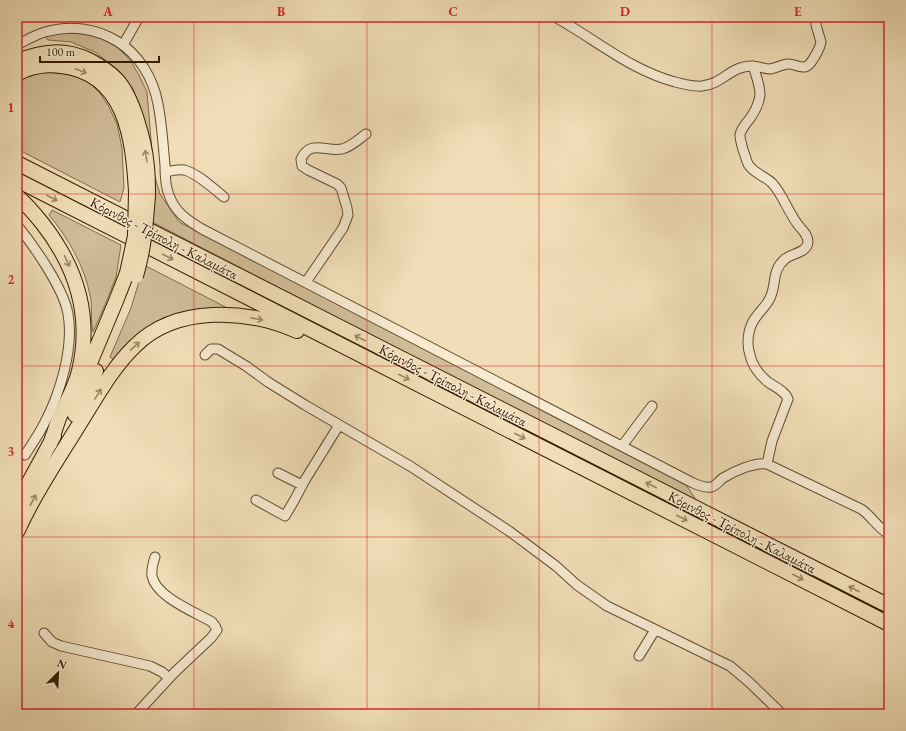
<svg xmlns="http://www.w3.org/2000/svg" width="906" height="731" viewBox="0 0 906 731" font-family="'EB Garamond',serif">
  <style>
    .green { fill: #d1bd99; stroke: #826c4c }
    .lines { fill: none; stroke-linecap: round; stroke-linejoin: round }
    .minor-casing { stroke: #624c2e; stroke-width: 11 }
    .highway-casing { stroke: #331b00; stroke-width: 16 }
    .minor { stroke: #f6ead1; stroke-width: 9 }
    .highway { stroke: #f1deb8; stroke-width: 14 }
    .highway-bridge-casing { stroke: #331b00; stroke-width: 16; stroke-linecap: butt }
    .highway-bridge { stroke: #f1deb8; stroke-width: 14 }
    .oneway { stroke: #9c8665 }
    .grid { fill: none; stroke: #d62828; stroke-width: 1; stroke-opacity: 0.55 }
    .labels { text-anchor: middle; dominant-baseline: central; stroke-width: 3; stroke-linejoin: round; paint-order: stroke }
    .street-label { font-size: 14px; fill: #331b00; stroke: #f6ead1 }
    .neatline { fill: none; stroke: #d62828; stroke-width: 1.5 }
    .grid-label { font-size: 13px; text-anchor: middle; font-weight: bold; fill: #d62828 }
  </style>
  <rect width="100%" height="100%" fill="#f1deb8"/>
  <filter id="stains"><feTurbulence type="fractalNoise" baseFrequency=".005" numOctaves="4"/><feColorMatrix values="0 0 0 0 .2 0 0 0 0 .09 0 0 0 0 .02 0 0 0 .5 -.17"/></filter>
  <radialGradient id="worn" r=".72"><stop offset=".6" stop-color="#630" stop-opacity="0"/><stop offset="1" stop-color="#630" stop-opacity=".3"/></radialGradient>
  <path class="green" d="M72,33L90,34L104,40L117,47L130,60L139,75L147,92L154,174L160,194L179,222L686,485L695,498L691,500L152,222L144,120L133,89L118,70L95,52L71,42L48,40L43,35Z
    M42,66L87,80L99,92L108,105L117,124L122,148L124,188L120,202L21,151L17,148V75Z
    M17,169L889,613V617L17,174Z
    M52,210L121,245L116,277L105,305L93,332C90,319 93,307 90,295C84,265 68,238 49,215Z
    M144,265L241,315L199,314L116,361L110,357L131,308Z"/>
  <g class="lines">
    <g class="minor-casing">
      <path id="minor" d="M555,17C595,39 630,70 675,82C684,84 693,87 702,86C723,84 730,66 752,66C758,66 764,69 770,69C776,68 781,65 787,64C793,63 799,68 805,67C811,66 820,48 821,42L816,25V17
        M17,45C26,40 35,35 45,32C99,17 148,49 158,104C162,124 163,145 165,165C165,175 165,186 169,195C175,212 187,220 202,229L693,483C698,485 704,488 711,487C716,486 719,481 723,478C734,471 755,462 767,464L861,509C872,516 877,528 889,534
        M123,45L139,17
        M753,66C756,75 760,85 760,95C759,103 755,111 751,117C747,123 741,128 740,135C740,140 742,145 743,150C745,154 746,160 748,164C753,173 765,176 772,183C782,193 789,214 799,226C803,231 808,235 808,242C807,253 792,253 785,259C771,271 777,284 770,298C767,305 760,311 756,317C748,327 746,343 750,355C752,365 760,376 768,382C775,387 785,391 788,399L772,441L767,464
        M165,172C171,171 178,169 184,170C197,173 214,189 224,197
        M17,225C34,246 64,289 68,314C74,348 60,394 44,424C39,434 32,444 25,455
        M306,282L343,228L348,215L347,208L341,188L337,184L308,170L302,166L301,159C311,139 325,152 342,149C351,147 359,139 366,134
        M205,355L211,349H218L246,366L268,382L305,405L410,466L509,531L556,566L577,585L607,606L730,666L749,682L782,714
        M622,446L652,406
        M278,473L302,485
        M256,500L285,516L295,499L305,480L339,425
        M44,633L52,642L61,646L150,666L162,672L169,678
        M639,656L655,630
        M136,714L175,672L211,638L217,630L215,626L212,622C195,612 156,597 152,576C151,569 153,563 155,557"/>
    </g>
    <g class="highway-casing">
      <path id="highway" d="M17,61C43,51 65,48 91,61C100,66 109,71 116,79C133,96 145,143 147,167C148,176 148,186 148,195
        M17,74C30,66 47,64 61,66C126,73 133,140 136,192
        M17,163L889,606
        M17,180L889,624
        M17,196C26,204 34,213 42,223C76,266 92,316 79,371C75,388 66,402 59,418C56,427 53,436 50,444
        M83,380L116,301L127,273
        M75,415L96,371
        M17,504L54,436
        M17,532C34,495 56,462 77,428C95,400 111,369 135,346C176,305 247,309 297,331"/>
    </g>
    <use href="#minor" class="minor"/>
    <use href="#highway" class="highway"/>
    <g class="highway-bridge-casing">
      <path id="highway-bridge" d="M127,273L135,236L136,192
        M136,276C144,249 146,223 148,195"/>
    </g>
    <use href="#highway-bridge" class="highway-bridge"/>
  </g>
  <defs><path id="oneway-shaft" d="M-6 0H5M1.5-3L5.5 0L1.5 3" fill="none" stroke-width="1.6" stroke-linecap="round" stroke-linejoin="round"/></defs>
  <g class="oneway">
    <use href="#oneway-shaft" transform="translate(81 71) rotate(22)"/>
    <use href="#oneway-shaft" transform="translate(146 156) rotate(-100)"/>
    <use href="#oneway-shaft" transform="translate(52 198) rotate(27)"/>
    <use href="#oneway-shaft" transform="translate(168 257) rotate(27)"/>
    <use href="#oneway-shaft" transform="translate(67 261) rotate(64)"/>
    <use href="#oneway-shaft" transform="translate(257 319) rotate(11)"/>
    <use href="#oneway-shaft" transform="translate(360 338) rotate(-153)"/>
    <use href="#oneway-shaft" transform="translate(135 346) rotate(-43)"/>
    <use href="#oneway-shaft" transform="translate(404 377) rotate(27)"/>
    <use href="#oneway-shaft" transform="translate(98 394) rotate(-58)"/>
    <use href="#oneway-shaft" transform="translate(520 436) rotate(27)"/>
    <use href="#oneway-shaft" transform="translate(651 485) rotate(-153)"/>
    <use href="#oneway-shaft" transform="translate(33 500) rotate(-62)"/>
    <use href="#oneway-shaft" transform="translate(682 518) rotate(27)"/>
    <use href="#oneway-shaft" transform="translate(798 577) rotate(27)"/>
    <use href="#oneway-shaft" transform="translate(854 589) rotate(-153)"/>
  </g>
  <path class="grid" d="M194,17V714M367,17V714M539,17V714M712,17V714M17,194H889M17,366H889M17,537H889"/>
  <g class="labels">
    <g class="street-label">
      <text transform="translate(164 238) rotate(27)">Κόρινθος - Τρίπολη - Καλαμάτα</text>
      <text transform="translate(453 385) rotate(27)">Κόρινθος - Τρίπολη - Καλαμάτα</text>
      <text transform="translate(742 532) rotate(27)">Κόρινθος - Τρίπολη - Καλαμάτα</text>
    </g>
  </g>
  <rect width="906" height="731" fill="none" stroke="#f1deb8" stroke-width="44"/>
  <g transform="translate(58 673) rotate(24)" stroke="#f6ead1" stroke-width="3" paint-order="stroke">
  <path d="M0-3L7 15L0 10L-7 15Z" fill="#331b00"/>
  <text y="-6" font-size="11" font-weight="bold" text-anchor="middle" fill="#331b00">N</text>
  </g>
  <path d="M40 56v6h119v-6" fill="none" stroke="#331b00" stroke-width="2"/>
  <text x="46" y="56" font-size="12" fill="#331b00" stroke="#f6ead1" stroke-width="3" paint-order="stroke">100 m</text>
  <rect x="22" y="22" width="862" height="687" class="neatline"/>
  <g class="grid-label">
    <text x="108" y="16">A</text>
    <text x="281" y="16">B</text>
    <text x="453" y="16">C</text>
    <text x="625" y="16">D</text>
    <text x="798" y="16">E</text>
    <text x="11" y="112">1</text>
    <text x="11" y="284">2</text>
    <text x="11" y="456">3</text>
    <text x="11" y="628">4</text>
  </g>
  <rect width="100%" height="100%" filter="url(#stains)"/>
  <rect width="100%" height="100%" fill="url(#worn)"/>
</svg>
